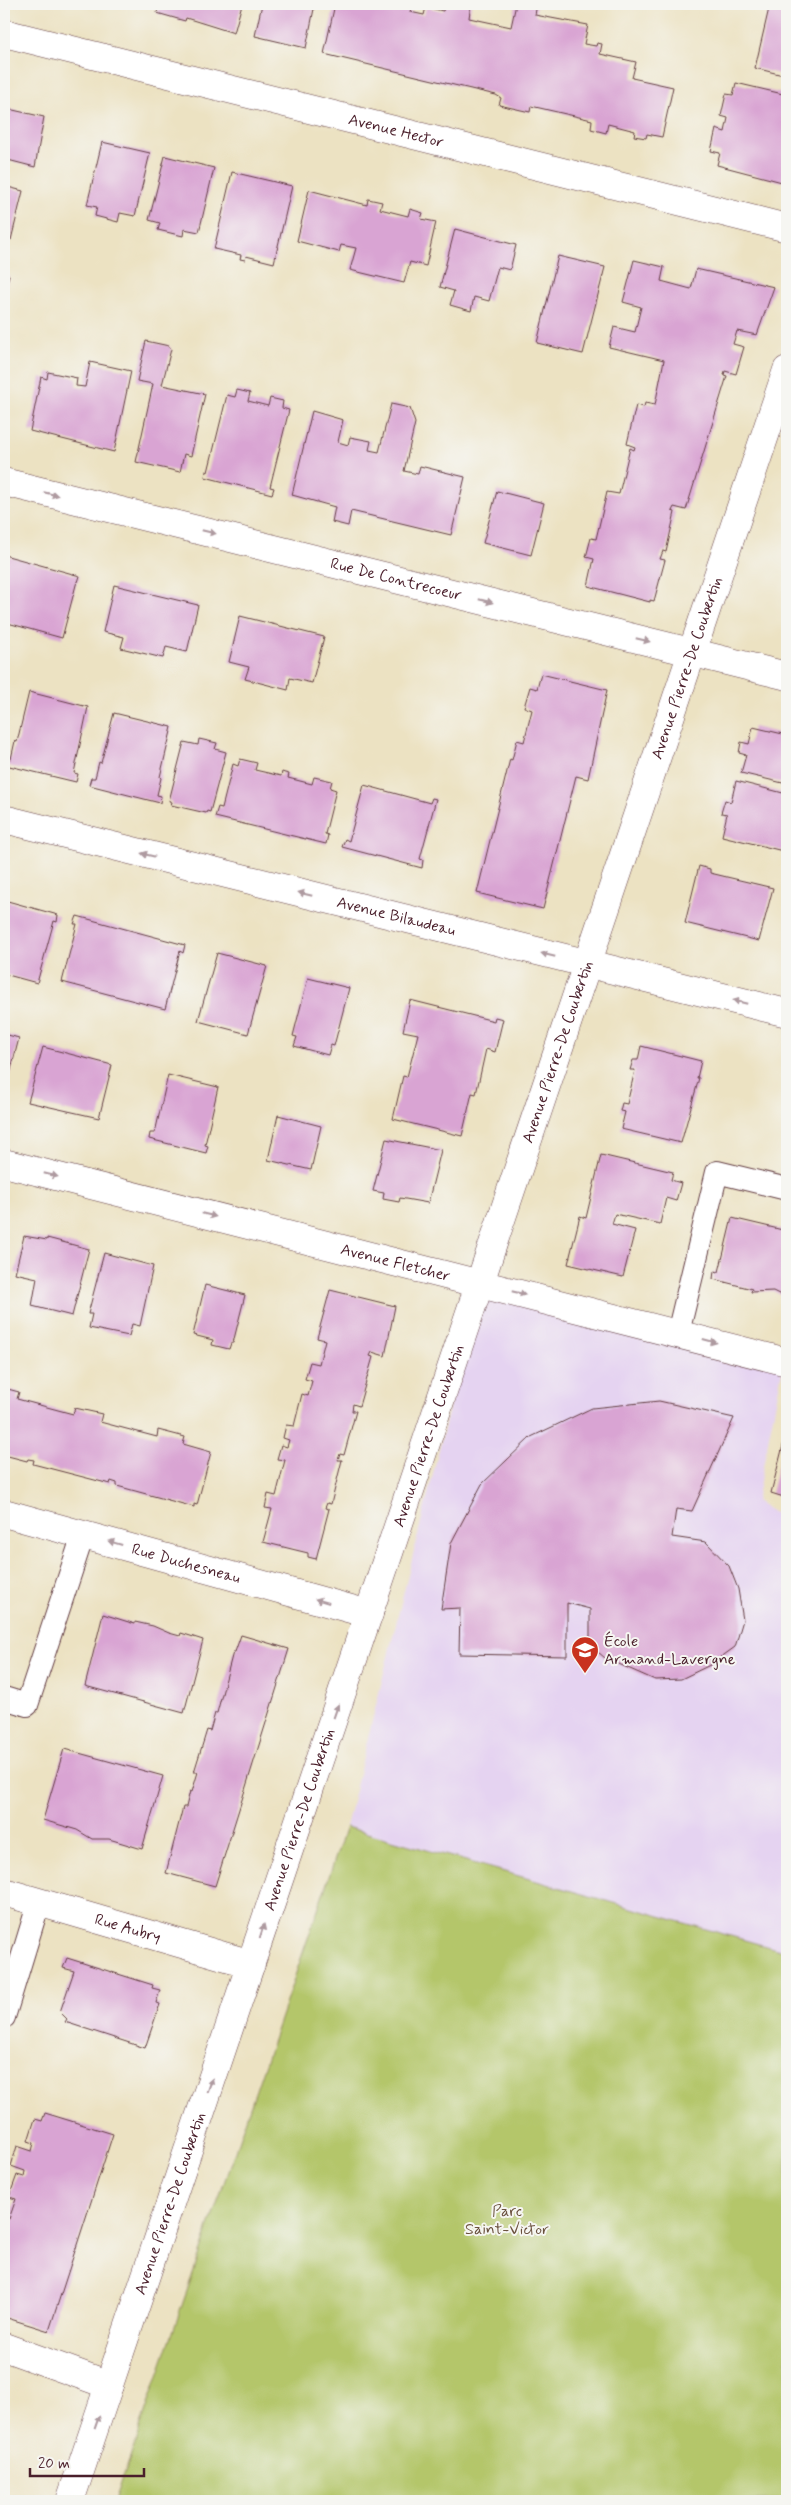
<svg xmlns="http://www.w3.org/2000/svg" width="791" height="2505" viewBox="0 0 791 2505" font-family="Mynerve,sans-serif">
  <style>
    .built { fill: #e5d3f1 }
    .green { fill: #b4c66a; stroke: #7f724a }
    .building { fill: #d9a4d3 }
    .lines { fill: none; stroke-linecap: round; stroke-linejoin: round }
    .lane-casing { stroke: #623c42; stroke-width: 24 }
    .street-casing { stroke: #623c42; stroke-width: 29 }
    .lane { stroke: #fff; stroke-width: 22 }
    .street { stroke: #fff; stroke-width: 28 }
    .oneway { fill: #ae9aa0 }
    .labels { text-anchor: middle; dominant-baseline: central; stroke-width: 4; stroke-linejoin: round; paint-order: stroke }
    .street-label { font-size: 16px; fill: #4a1f2b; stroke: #f6f6f2 }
    .poi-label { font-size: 16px; fill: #4a1f2b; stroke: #f6f6f2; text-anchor: start }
    .park-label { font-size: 16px; fill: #6a513e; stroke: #f6f6f2 }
  </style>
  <rect width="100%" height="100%" fill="#f6f6f2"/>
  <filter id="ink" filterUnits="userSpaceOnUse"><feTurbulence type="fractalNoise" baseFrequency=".02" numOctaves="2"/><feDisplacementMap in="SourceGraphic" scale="10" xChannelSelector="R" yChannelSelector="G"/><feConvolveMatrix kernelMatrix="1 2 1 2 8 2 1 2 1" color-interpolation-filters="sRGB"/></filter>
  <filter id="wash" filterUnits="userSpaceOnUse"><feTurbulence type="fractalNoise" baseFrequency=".0096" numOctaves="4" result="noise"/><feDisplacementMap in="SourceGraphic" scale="20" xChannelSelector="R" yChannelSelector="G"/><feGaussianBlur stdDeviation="1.12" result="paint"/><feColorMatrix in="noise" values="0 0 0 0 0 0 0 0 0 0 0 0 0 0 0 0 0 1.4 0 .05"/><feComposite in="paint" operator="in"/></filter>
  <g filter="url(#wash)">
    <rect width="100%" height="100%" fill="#ece2c2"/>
    <path class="built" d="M480,1283L784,1361L756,1501L787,1521V1952L346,1827Z"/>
    <path class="green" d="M346,1827L787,1952V2501H115Z"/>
    <g id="blocks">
      <path class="building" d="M159,4H242L234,33L186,18L185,21L157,13Z
        M262,4H315L306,48L255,36Z
        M335,4H382L392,8L393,4H412L410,12L424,15L426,7L443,11L445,4H471L469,18L511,27L516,4H537L535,15L588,25L584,44L596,46L597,43L602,44L600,54L636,62L632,78L673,87L662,137L647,134L646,138L634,136L635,131L608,124L606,133L591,129L592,120L531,106L530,112L499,105L501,98L496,95L324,54Z
        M770,4H787V76L755,68Z
        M736,83L787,95L786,180L783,179L782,182L717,165L720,153L711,151L716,129L725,132L728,118L721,116L726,94L733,95Z
        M4,108L44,117L35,167L4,159Z
        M102,142L150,153L135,216L120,213L118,222L95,216L97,207L87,205Z
        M165,156L214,168L199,232L184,229L183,236L158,230L160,223L149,220Z
        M232,172L292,186L274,263L246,256L245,260L240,259L241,255L214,249Z
        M4,186L23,191L11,240L4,238Z
        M309,190L367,205L368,199L382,202L380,209L408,216L410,209L423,213L421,219L436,222L426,266L410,262L404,283L350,270L356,248L341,245L339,252L297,241Z
        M455,229L516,245L510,270L498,267L489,301L474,297L471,311L450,305L454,291L440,287Z
        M558,256L605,267L583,354L537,343Z
        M634,260L664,267L661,281L691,289L696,269L774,287L757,335L737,331L733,344L744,347L736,374L725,371L724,375L727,376L686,510L674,507L672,511L675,512L666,552L663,551L660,559L665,560L654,601L650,600V602L588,586L594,559L586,557L591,538L596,539L607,492L619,494L630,448L634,450L635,447L627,444L636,405L644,407L645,403L655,405L664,360L609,347L614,327L635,332L641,307L623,302Z
        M4,274L9,275L4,295Z
        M146,341L169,346L171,349L162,385L205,394L191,456L184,454L180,472L136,462L153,384L137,381Z
        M90,362L131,371L114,452L30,431L41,377L47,379L48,372L77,378L76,386L85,387Z
        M237,390L250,393L248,401L268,406L270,398L283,401L282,408L289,410L270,487L274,488L272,494L205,477L206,471L208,472L227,395L235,397Z
        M391,404L410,408L415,423L404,471L418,474L420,466L465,477L451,535L351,511L348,526L332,522L335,507L292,495L312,411L343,420L338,442L348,445L350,437L371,441L369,450L379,452Z
        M497,491L544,503L531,555L483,543Z
        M4,555L80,576L78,582L77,581L62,638L4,622Z
        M114,585L198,605L187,652L166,647L163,658L121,648L124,637L103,632Z
        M240,616L324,637L312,683L290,678L288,690L245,679L249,667L229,662Z
        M541,674L607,690L588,779L576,776L543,909L477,893L510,759L512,760L517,740L524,742L532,710L524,707L530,687L537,689Z
        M29,692L88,707L74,773L78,774L76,782L5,765L7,757L11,759L15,741L17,742Z
        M114,713L172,727L160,777L161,778L157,795L161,796L160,803L89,785L91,778H95L99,762L101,763Z
        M753,727L787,735V784L741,773L746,755L739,753L741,742L749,744Z
        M199,739L217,743L215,749L226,752L210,812L207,811L206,813L171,805L172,802L169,801L184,742L198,745Z
        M240,759L257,763L255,770L281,776L282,772L285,773L289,774L288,778L312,784L314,777L332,781L330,788L336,790L325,834L328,835L326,844L215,817L218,807L222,808L233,764L238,766Z
        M736,781L787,794V852L722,836L727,814L721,813L725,800L731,802Z
        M364,785L430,803L432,798L436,799L420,859L423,860L422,868L342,847L345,839L349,841Z
        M699,866L710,869V873L773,888L759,941L685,923Z
        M4,900L58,915L57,922L54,921L37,983L4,974Z
        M77,916L185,945L183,953L180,951L165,1009L62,982L77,924H74Z
        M217,953L267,966L248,1034L198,1021Z
        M308,978L349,988L334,1046L331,1045L328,1055L294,1046L297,1037L293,1036Z
        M410,1000L494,1021L495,1017L503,1019L495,1052L486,1049L476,1094L472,1093L462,1136L393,1119L403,1076L407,1077L418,1034L403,1031Z
        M4,1034L19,1038L4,1097Z
        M641,1046L701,1061L697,1078H699L681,1143L621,1129L625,1112L620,1111L622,1103L627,1104L635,1070H630L633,1060H638Z
        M43,1047L112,1065L99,1118L28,1102Z
        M168,1075L218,1087L205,1145L208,1146L206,1153L149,1139L150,1133H155Z
        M278,1115L321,1126L311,1170L268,1160Z
        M386,1139L441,1150L428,1203L400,1198L399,1202L383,1199L384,1193L373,1191Z
        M601,1155L673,1172L671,1180L681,1183L676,1201L666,1198L660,1224L615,1214L612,1224L635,1230L623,1277L568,1264L580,1216L586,1218Z
        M732,1218L787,1231V1298L773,1291L751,1292L752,1289L713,1279L714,1271L719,1272Z
        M24,1236L47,1240V1238L89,1249L72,1316L32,1306L37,1278L15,1273Z
        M104,1253L153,1266L140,1326L132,1324L129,1336L89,1328L92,1314H88Z
        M205,1285L245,1295L233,1343H231L229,1349L212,1345L213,1340L193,1335Z
        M330,1290L395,1306L385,1356L372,1352L370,1356L373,1357L359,1406L353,1404L352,1411H356L344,1455L340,1454L338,1460H342L331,1504L327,1503L325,1508L329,1509L316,1559L308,1557V1553L263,1542L272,1509L265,1508L268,1494L276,1496L285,1460L277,1459L281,1445L287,1447L289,1440L283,1438L286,1425L294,1426L302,1394L308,1396L312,1381L305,1379L310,1362L319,1364L325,1340L317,1338Z
        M4,1388L19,1392L17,1399L73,1414L75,1408L102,1414L100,1422L157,1437L158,1430L185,1437L183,1444L211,1452L197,1505L194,1504V1507L117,1486V1483L111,1481L110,1484L33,1464L34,1460L28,1459L27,1461L4,1455Z
        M659,1401L734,1418L692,1511L676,1509L672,1537L706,1542L729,1566L738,1589L743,1620L735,1647L710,1665L681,1679L655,1680L605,1658L590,1645V1609L567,1603V1656L459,1654L460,1608L441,1609L451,1543L482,1484L531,1437L592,1408Z
        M787,1430V1498L771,1493Z
        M103,1614L135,1624V1622L153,1626L169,1633L180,1636L181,1633L203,1640L184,1713L85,1686Z
        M241,1635L289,1649L215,1886L166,1873L183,1807H186L190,1791L192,1792L198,1772H194L207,1730L210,1731L215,1713H217L233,1652H235Z
        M64,1749L163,1776L142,1849L109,1839H92L77,1830L43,1820Z
        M67,1958L153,1985L152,1988L160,1990L156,2003L160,2004L145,2048L65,2022L67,2019L60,2012L74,1971L63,1968Z
        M45,2113L113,2134L49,2331L4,2317V2218L9,2219L16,2199L9,2197L17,2175L24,2177L25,2171L11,2166L17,2146L32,2151L34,2143L28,2141L35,2119L42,2121Z"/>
    </g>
  </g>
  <g filter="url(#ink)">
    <use href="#blocks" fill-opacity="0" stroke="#623c42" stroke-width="1"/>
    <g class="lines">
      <g class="lane-casing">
        <path id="lane" d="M678,1333L717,1172L787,1189
          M4,1698L27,1705L83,1535
          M4,2017L39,1902"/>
      </g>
      <g class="street-casing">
        <g id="street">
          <path id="s1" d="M4,33L787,228"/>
          <path id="s2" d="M4,482L787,676"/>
          <path id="s3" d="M4,819L787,1013"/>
          <path id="s4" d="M4,1163L787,1362"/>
          <path id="s5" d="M4,1513L369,1614"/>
          <path id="s6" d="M4,1892L251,1964"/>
          <path d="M4,2347L109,2385"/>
          <path id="s7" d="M70,2501L787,370"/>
        </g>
      </g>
      <use href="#lane" class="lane"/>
      <use href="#street" class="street"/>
    </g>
    <defs><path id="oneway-solid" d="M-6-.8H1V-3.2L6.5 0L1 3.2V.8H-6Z" transform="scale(1.25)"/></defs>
    <g class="oneway">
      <use href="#oneway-solid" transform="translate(51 494) rotate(14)"/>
      <use href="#oneway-solid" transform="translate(209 532) rotate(14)"/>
      <use href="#oneway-solid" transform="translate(486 601) rotate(14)"/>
      <use href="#oneway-solid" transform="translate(643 640) rotate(14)"/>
      <use href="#oneway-solid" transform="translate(148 855) rotate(-166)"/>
      <use href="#oneway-solid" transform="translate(305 894) rotate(-166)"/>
      <use href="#oneway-solid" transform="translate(548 955) rotate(-166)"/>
      <use href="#oneway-solid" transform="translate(740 1002) rotate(-166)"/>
      <use href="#oneway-solid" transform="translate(51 1175) rotate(14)"/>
      <use href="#oneway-solid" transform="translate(209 1215) rotate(14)"/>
      <use href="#oneway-solid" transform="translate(519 1293) rotate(14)"/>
      <use href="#oneway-solid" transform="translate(710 1341) rotate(15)"/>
      <use href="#oneway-solid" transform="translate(115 1543) rotate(-164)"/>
      <use href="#oneway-solid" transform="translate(322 1601) rotate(-164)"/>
      <use href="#oneway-solid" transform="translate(336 1711) rotate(-71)"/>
      <use href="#oneway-solid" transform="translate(262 1931) rotate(-72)"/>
      <use href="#oneway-solid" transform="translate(210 2085) rotate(-71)"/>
      <use href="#oneway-solid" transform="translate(97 2422) rotate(-71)"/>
    </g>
  </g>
  <defs>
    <g id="school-pin" transform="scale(1.4375)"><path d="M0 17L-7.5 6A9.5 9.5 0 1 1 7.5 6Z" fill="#c8321e" stroke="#f6f6f2"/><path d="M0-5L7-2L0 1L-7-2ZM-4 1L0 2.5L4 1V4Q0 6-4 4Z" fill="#fff"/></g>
  </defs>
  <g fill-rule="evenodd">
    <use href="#school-pin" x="585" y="1650"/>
  </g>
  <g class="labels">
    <g class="street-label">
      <text stroke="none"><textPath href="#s1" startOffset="404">Avenue Hector</textPath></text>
      <text stroke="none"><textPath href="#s2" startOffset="404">Rue De Contrecoeur</textPath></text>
      <text stroke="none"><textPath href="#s7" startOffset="1934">Avenue Pierre-De Coubertin</textPath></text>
      <text stroke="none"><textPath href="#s3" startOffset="404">Avenue Bilaudeau</textPath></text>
      <text stroke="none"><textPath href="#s7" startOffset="1529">Avenue Pierre-De Coubertin</textPath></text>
      <text stroke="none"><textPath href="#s4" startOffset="404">Avenue Fletcher</textPath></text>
      <text stroke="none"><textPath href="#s7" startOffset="1124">Avenue Pierre-De Coubertin</textPath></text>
      <text stroke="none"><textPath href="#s5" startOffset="189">Rue Duchesneau</textPath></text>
      <text stroke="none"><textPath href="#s7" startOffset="719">Avenue Pierre-De Coubertin</textPath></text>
      <text stroke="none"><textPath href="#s6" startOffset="129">Rue Aubry</textPath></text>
      <text stroke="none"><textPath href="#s7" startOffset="314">Avenue Pierre-De Coubertin</textPath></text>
    </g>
    <g class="poi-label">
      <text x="604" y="1641">École<tspan x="604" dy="18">Armand-Lavergne</tspan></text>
    </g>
    <g class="park-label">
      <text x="507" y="2211">Parc<tspan x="507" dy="18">Saint-Victor</tspan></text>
    </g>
  </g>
  <rect width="791" height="2505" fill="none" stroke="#f6f6f2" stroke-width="20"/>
  <path d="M30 2468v8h114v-8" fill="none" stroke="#4a1f2b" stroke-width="2.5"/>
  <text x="38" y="2468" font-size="15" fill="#4a1f2b" stroke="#f6f6f2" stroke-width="4" paint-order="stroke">20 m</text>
</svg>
